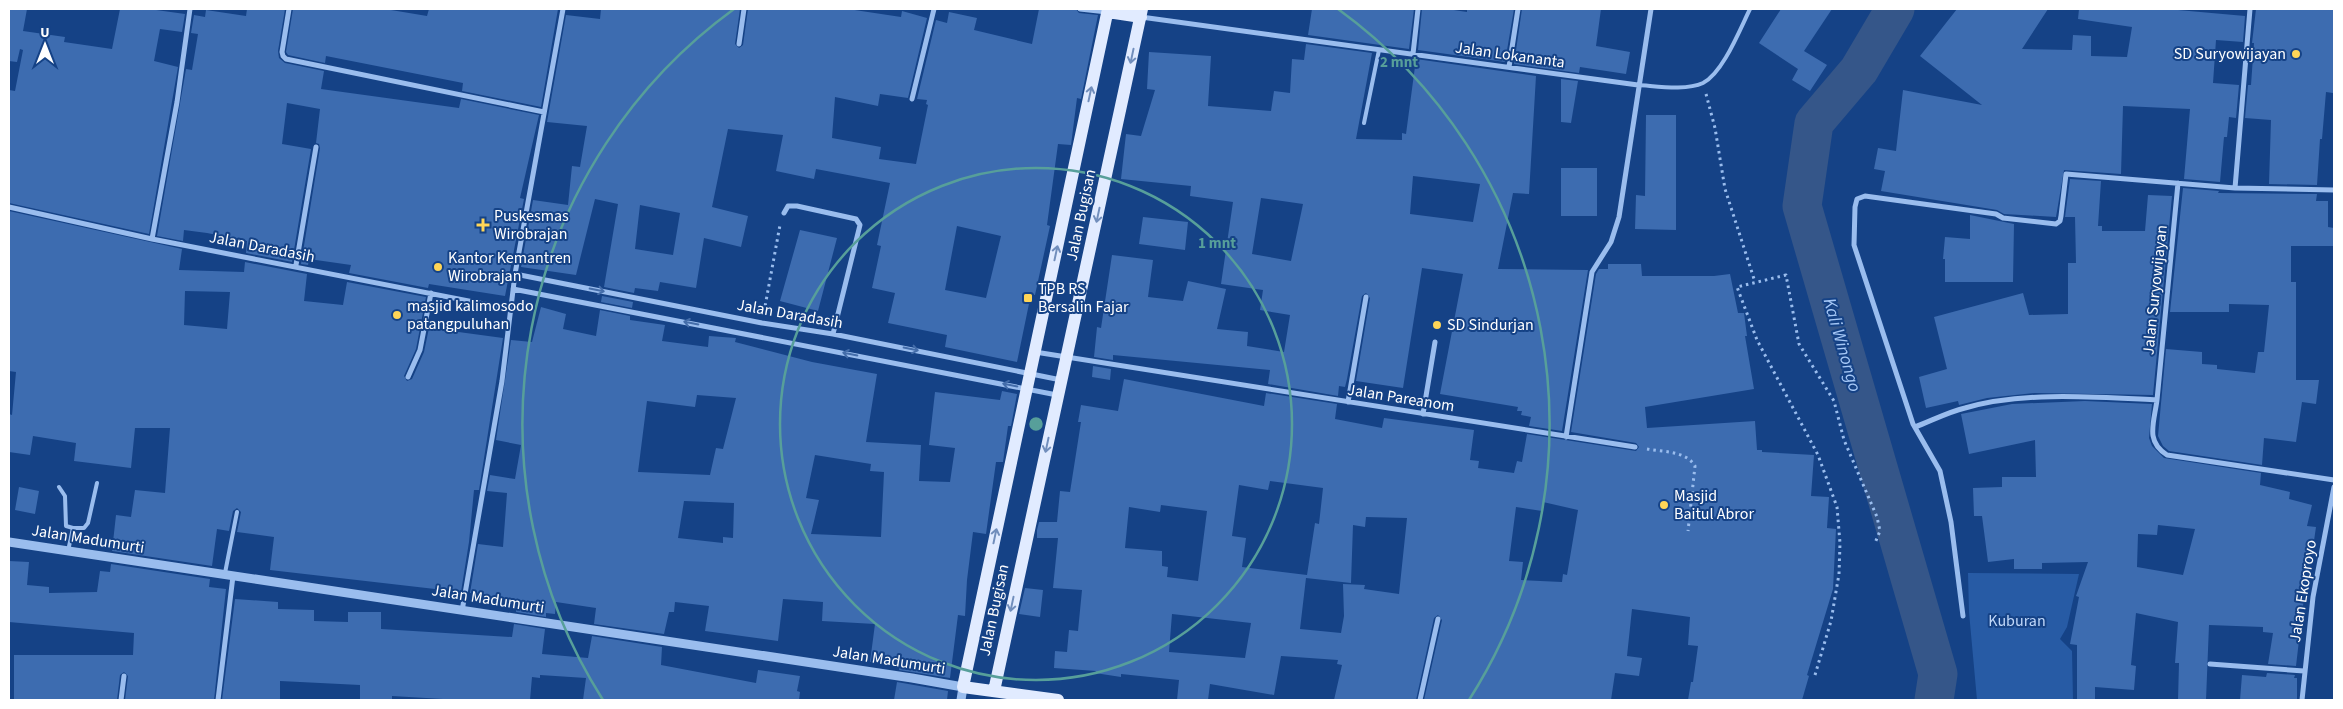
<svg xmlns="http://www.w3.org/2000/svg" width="2343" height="709" viewBox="0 0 2343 709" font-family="'Source Sans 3',sans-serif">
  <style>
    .green { fill: #275ba5 }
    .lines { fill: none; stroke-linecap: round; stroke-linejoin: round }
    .river { stroke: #355689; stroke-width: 39 }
    .building { fill: #3d6cb0; fill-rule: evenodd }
    .path { stroke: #9abdee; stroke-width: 3; stroke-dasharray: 2.5 4; stroke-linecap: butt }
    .service { stroke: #9abdee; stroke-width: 4 }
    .minor { stroke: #9abdee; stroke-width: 5 }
    .tertiary { stroke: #9abdee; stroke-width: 9 }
    .primary { stroke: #e1ebff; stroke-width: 12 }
    .oneway { stroke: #718ebc }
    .oneway2 { stroke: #446daa }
    .ring { fill: none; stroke: #579f9a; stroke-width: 2.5 }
    .poi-dot { fill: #ffd557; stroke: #154286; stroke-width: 2 }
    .labels { text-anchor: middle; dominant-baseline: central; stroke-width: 4; stroke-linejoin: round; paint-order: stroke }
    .poi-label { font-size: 16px; fill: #fff; stroke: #154286; text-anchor: start }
    .street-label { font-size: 16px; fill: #fff; stroke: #154286 }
    .park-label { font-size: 16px; fill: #c0d8fa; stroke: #154286 }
    .water-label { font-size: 18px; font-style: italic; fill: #a5c7f6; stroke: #154286 }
    .centre { fill: #579f9a; stroke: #154286; stroke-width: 2.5 }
    .ring-label { font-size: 15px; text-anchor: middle; font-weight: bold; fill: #579f9a; stroke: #154286; stroke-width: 4; stroke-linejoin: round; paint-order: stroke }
  </style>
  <rect width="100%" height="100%" fill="#154286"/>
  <path class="green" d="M1968,573L2079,574L2067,627L2060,639L2072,651L2073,700H1977L1969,612Z"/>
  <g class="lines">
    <path class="river" d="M1895,9L1859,70L1814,123L1802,206L1938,674L1934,700"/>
  </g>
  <path class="building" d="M9,9H27L23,31L65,37L64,42L112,49L120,9H149L185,14L182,32L160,29L154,61L178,67L149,234L9,203V90L15,91L23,50L20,49L17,62L9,61Z
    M247,9H285L278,51L279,58L285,63L324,71L321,89L459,108L461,99L539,115L520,198L524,199L505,296L429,284L428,288L349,273L351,265L309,259L308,265L301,264L320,148L319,144L316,143L320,109L287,103L282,144L311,149L292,262L246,253L247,241L207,233L184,230L183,241L157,236L186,69L192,70L198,34L191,33L194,15L205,17L206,10L246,16Z
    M293,9H385L427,16L429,9H558L541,107L462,91L463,83L326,56L325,63L288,55L286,52Z
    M601,9H740L735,44L739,48L743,45L748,9H848L901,17L902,11L927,18L908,98L880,94L878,106L835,97L832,138L881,147L879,159L916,164L928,105L926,104L927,100L917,99L936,20L947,23L949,12L977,18L974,30L1032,44L1039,9H1076L1079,13L1098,15L1081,99L1077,98L1071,145L1058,144L1047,225L1050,226L1035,295L1031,294L1017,362L945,347L947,335L888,323L895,293L872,288L881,246L877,245L890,183L816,169L814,179L776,171L783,135L728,129L712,207L748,216L741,247L704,238L696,288L660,282L658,291L635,288L634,293L604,287L618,204L595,199L576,275L521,267L533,200L568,205L572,166L580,167L587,126L547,122L566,15L600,19ZM640,205L680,213L673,255L635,249ZM957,226L1001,236L986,298L945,290Z
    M1312,9H1414L1409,49L1308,35Z
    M1422,9H1447L1467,12V9H1514L1505,62L1418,50Z
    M1522,9H1601L1596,46L1630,52L1626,74L1580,67L1579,73L1514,64Z
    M1781,9H1832L1804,51L1827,65L1810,91L1792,80L1798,69L1759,43Z
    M1957,9H2048L2022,49L2072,50L2073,35L2091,36V56L2127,57L2132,27L2078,19L2079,9H2179L2178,10L2245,16L2243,42L2216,40L2213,83L2239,85L2236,118L2229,117L2227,137H2224L2220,182L2184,179L2190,109L2123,106L2121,174L2064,170L2056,217L2004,214L1997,210L1881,191L1885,171L1874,169L1878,148L1896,151L1903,90L1982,105L1920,56Z
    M2256,9H2334L2333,93L2326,92L2322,139H2320L2317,185L2269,184L2271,120L2245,118L2248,85H2251L2254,43H2252Z
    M1306,44L1372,53L1356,139L1402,140V133L1406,134L1416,59L1536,76L1529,194L1513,193L1498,269L1588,270L1562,431L1529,426L1531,417L1521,415L1522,411H1517L1518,407L1440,394L1463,274L1422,268L1403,388L1356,381L1370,298L1366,293L1362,296L1347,379L1345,387L1339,386L1338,396L1268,384L1270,370L1113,355V360L1094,357L1097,327L1101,328L1112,255L1153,260L1148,297L1183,301L1188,281L1226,289L1217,329L1248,332L1247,346L1284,352L1290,315L1260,310L1263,290L1221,284L1233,202L1190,196L1191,186L1121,179L1126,134L1141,136L1155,90L1147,89L1149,52L1211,56L1208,106L1271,111L1274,91L1290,93L1292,59L1304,60ZM1413,176L1480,184L1473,222L1410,214ZM1261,198L1303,204L1291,261L1252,254Z
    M1561,79L1578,81L1571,123L1561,122Z
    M1646,115H1676V230L1635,229L1636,195L1645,196Z
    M1561,168H1597V216H1561Z
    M2070,179L2101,181L2098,226H2102V231H2145L2148,195L2172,196L2153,395L2035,393L1987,398L1959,405L1958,401L1926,408L1919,377L1947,369L1934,317L2023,293L2029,315L2068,314V263H2076L2075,217H2065Z
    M2183,188L2219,191L2218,193L2317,194L2316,201H2328V227L2334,228V246H2291V282H2296V380H2319L2316,404L2302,402L2296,442L2264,438L2262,465L2169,451L2163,446L2158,436L2166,349L2202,352V364L2217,365V369L2255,373L2258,352H2264L2269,305L2229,304V312H2170Z
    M9,211L182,249L179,270L244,272L245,262L307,274L304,301L343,305L347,282L426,297L416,349L404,376L407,381L412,379L424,352L429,328L503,338L479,490H474L469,542L461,592L270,570L274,537L237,532L241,512L237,508L233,511L229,531L217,529L212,566L112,551L116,515L131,517L135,490L165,493L170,428H135L131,468L74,461L76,443L33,436L30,455L9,452V414L12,415L16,372L9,371ZM185,291L230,292L227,329L184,325Z
    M1970,215L2014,224L2013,282H1945V259H1943L1945,237L1970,239Z
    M1143,217L1188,222L1185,250L1139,244Z
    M800,230L837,238L818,311L780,301Z
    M1608,264H1641L1642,276H1714L1730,274L1738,313H1744L1747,336H1745L1754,389L1645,407L1647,428L1755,421L1757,450H1762V452L1814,455L1811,496L1829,497L1827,528L1836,529L1833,589L1807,675L1809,676L1802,700H1688L1691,682H1693L1698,646L1688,645L1690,617L1632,609L1627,656L1642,658L1639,676L1615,673L1611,700H1424L1442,620L1438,615L1434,618L1416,700H1334L1342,665L1337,664L1338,660L1281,656L1274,695L1210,684L1208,700H1177L1179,680L1121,674V677L1095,673L1096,671L1054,668L1055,651L1067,652L1069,630L1078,631L1082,590L1053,588L1058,538H1037V530L1039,522H1057L1060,491L1070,492L1081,422H1078L1081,405L1118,411L1124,379L1264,406L1266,393L1337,404L1335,419L1382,428L1384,418L1474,430L1470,460L1479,461L1478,468L1514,473L1517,461L1522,462L1527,434L1636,451L1639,447L1636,443L1571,432L1596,274L1599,269H1608ZM1270,481L1323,488L1319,524L1315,523L1307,575L1242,567L1246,538L1232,536L1239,485L1268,490ZM1543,502L1578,510L1567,575L1563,574L1562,582L1521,580L1523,562L1509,561L1516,507L1542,511ZM1161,505L1207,511L1198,581L1167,577L1168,567L1162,566V551L1125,548L1129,507L1160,512ZM1366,517L1407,518L1399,594L1364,589L1365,585L1343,584L1344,616L1341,633L1300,629L1306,578L1351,583L1353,525L1365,527ZM1172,614L1251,623L1245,658L1169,652Z
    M602,296L633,302L632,308L601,302Z
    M541,307L566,314L563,329L596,336L600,310L630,316V320L665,325L662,341L708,347L709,336L736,338L735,342L812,362L877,374L866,442L921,445L919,481L950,482L955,448L929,445L935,392L1000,400L1002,391L1017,394L1011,426H1008L1003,462H996L986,534L973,532L967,580L965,616L958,615L950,678L899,670L900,665L870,662L875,624L822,621L823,602L783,599L778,641L705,631L709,606L675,602L674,612H669L664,634L594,624L596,608L556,602L555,614L546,613V617L516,612L517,603L475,597V593H470L478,544L503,547L507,493L487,491L490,475L515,479L521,445L496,440L511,340L532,342ZM697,395L736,398L723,449L716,448L710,475L638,472L647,401L695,407ZM815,455L871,464L870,471L884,472L881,537L811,534L819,500L806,498ZM684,501L734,503L733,538L723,537V543L678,538Z
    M1093,366L1111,369L1110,380L1092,377Z
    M2085,401L2152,404L2149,438L2152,446L2164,458L2261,473L2260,485L2290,492L2289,499L2312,505L2307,526L2316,527L2307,589H2305L2296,666L2268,664L2273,633L2263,632V627L2209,625L2206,700H2178L2179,663H2175L2178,622L2136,613L2131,665L2136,666L2134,690L2095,687V700H2077V645L2070,644L2079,597L2076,596L2088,562L2042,563V569H2014V559L1988,562L1982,516H1974L1973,488L2002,487V477H2036L2035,440L1969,454L1961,414L2012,404ZM2158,525L2195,529L2183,575L2137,567L2138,534L2157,535Z
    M19,487L39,491L35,514L15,510Z
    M9,561L29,562L27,585L49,587V593L97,592L100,571L110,572L111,564L210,579L209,587L226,589L214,700H125L128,676L124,672L120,675L117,700H14V655H133L134,633L9,622Z
    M1025,588L1043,590L1040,617L1019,614Z
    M235,599L278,602V609L314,610V621L348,622V612H381V629L512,637L514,624L545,629L542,654L588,658L592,636L662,647L661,665L756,683L758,670L800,676L797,691L800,692L799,700H583L586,678L540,675V678L532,677L530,700H460L392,696V700H360V685L280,681V700H222Z
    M2267,673L2295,675L2294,678H2297V700H2240L2242,675L2266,677Z
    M897,682L948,691L947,700H894Z"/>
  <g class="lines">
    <path class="path" d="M1706,94L1715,128L1725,189L1755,282
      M764,312L780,225
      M1647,449C1664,452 1686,451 1695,466L1688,531
      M1815,675L1831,621L1839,574L1840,543L1837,507L1818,455L1757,340L1737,287L1786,275L1799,344L1834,401L1844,440L1877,517L1880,531L1875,543"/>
    <path class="service" d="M1638,85C1656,86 1686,91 1703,83C1723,73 1740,29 1750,9
      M1364,123L1379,50
      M59,487L65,496L66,526L73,528
      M68,551L73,528H84L88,523L97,483
      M225,573L237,512"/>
    <path class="minor" d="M289,9L282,52L283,56L286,59L544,112
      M1080,9L1107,12
      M2250,9L2235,188L2334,190
      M1141,17L1638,85
      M739,44L744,9
      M1413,54L1418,9
      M1509,67L1518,9
      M912,99L934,9
      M9,207L152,239L510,309
      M784,213L788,206H797L856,219L860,225L833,334
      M152,239L177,102L190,9
      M296,265L316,147
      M515,274L762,323L833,334L1061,380
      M513,289L1057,395
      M1035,352L1635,447
      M408,377L420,350L431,293
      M2157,400L2178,183
      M1348,402L1366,297
      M1423,414L1435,342
      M1915,427C1931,421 1948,412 1965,408C2023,391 2097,397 2157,400C2154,423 2145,441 2167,455L2334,480
      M1566,437L1592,272L1611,242L1619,217L1651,9
      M462,611L502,381L515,274L563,9
      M1963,616L1951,522L1940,471L1913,424L1854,245L1855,207L1857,199L1865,196L1996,214L2003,218L2056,224L2060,221L2061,216L2066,174L2235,188
      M2210,664L2304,671
      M121,700L124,676
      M218,700L233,576
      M1420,700L1438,619
      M2302,700L2313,597L2334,487"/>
    <path class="tertiary" d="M9,542L912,678L963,687L961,700"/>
    <path class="primary" d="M1108,12L1141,17
      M994,691L1142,9
      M1058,700L963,687L1108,9"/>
  </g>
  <defs><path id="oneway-shaft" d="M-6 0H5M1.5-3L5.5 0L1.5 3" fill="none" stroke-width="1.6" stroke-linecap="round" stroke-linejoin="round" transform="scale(1.25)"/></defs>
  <g class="oneway">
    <use href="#oneway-shaft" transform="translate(1132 56) rotate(102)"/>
    <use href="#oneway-shaft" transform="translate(1090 94) rotate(-78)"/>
    <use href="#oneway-shaft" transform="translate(1098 215) rotate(102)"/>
    <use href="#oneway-shaft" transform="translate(1056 253) rotate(-78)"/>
    <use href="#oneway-shaft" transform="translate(1047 445) rotate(102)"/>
    <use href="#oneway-shaft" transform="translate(995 536) rotate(-78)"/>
    <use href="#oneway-shaft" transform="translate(1012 604) rotate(102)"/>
  </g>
  <g class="oneway2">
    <use href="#oneway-shaft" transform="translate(597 290) rotate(11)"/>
    <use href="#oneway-shaft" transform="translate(691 323) rotate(-169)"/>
    <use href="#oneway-shaft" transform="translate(911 349) rotate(11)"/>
    <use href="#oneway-shaft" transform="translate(850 354) rotate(-169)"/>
    <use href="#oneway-shaft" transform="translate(1010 385) rotate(-169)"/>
  </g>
  <g class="ring">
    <circle cx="1036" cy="424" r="256"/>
    <path d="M603 700A513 513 0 0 1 734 9M1338 9A513 513 0 0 1 1469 700"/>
  </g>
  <g class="poi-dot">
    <circle cx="2296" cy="54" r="5"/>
    <path d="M480.5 217.5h5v5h5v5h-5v5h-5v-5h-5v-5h5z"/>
    <circle cx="438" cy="267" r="5"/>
    <rect x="1023" y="293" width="10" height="10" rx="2.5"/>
    <circle cx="397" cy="315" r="5"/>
    <circle cx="1437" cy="325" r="5"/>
    <circle cx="1664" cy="505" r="5"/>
  </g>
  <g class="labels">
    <g class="poi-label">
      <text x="2286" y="54" text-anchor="end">SD Suryowijayan</text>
      <text x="494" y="216">Puskesmas<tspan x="494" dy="18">Wirobrajan</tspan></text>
      <text x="448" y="258">Kantor Kemantren<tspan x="448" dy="18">Wirobrajan</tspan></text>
      <text x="1038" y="289">TPB RS<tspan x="1038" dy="18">Bersalin Fajar</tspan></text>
      <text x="407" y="306">masjid kalimosodo<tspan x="407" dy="18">patangpuluhan</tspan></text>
      <text x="1447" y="325">SD Sindurjan</text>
      <text x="1674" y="496">Masjid<tspan x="1674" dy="18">Baitul Abror</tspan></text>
    </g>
    <g class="street-label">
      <text transform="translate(1510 55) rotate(8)">Jalan Lokananta</text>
      <text transform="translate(1081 215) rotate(-78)">Jalan Bugisan</text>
      <text transform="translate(262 247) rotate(11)">Jalan Daradasih</text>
      <text transform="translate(2155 290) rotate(-84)">Jalan Suryowijayan</text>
      <text transform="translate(790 314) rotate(10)">Jalan Daradasih</text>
      <text transform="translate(1401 398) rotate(9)">Jalan Pareanom</text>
      <text transform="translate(88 539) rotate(9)">Jalan Madumurti</text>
      <text transform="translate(2303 591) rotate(-81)">Jalan Ekoproyo</text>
      <text transform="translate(488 599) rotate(9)">Jalan Madumurti</text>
      <text transform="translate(994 610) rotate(-78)">Jalan Bugisan</text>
      <text transform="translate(889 660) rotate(9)">Jalan Madumurti</text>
    </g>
    <g class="park-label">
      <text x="2017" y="621">Kuburan</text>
    </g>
    <g class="water-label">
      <text transform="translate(1842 345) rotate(74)">Kali Winongo</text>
    </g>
  </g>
  <circle cx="1036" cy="424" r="8" class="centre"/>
  <g class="ring-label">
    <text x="1399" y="67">2 mnt</text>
    <text x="1217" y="248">1 mnt</text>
  </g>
  <rect width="2343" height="709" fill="none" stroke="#ffffff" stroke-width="20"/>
  <g transform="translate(45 45)" stroke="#154286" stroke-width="4" paint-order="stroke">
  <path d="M0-4L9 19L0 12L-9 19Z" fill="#ffffff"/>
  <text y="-8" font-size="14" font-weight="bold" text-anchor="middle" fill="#ffffff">U</text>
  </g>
</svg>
